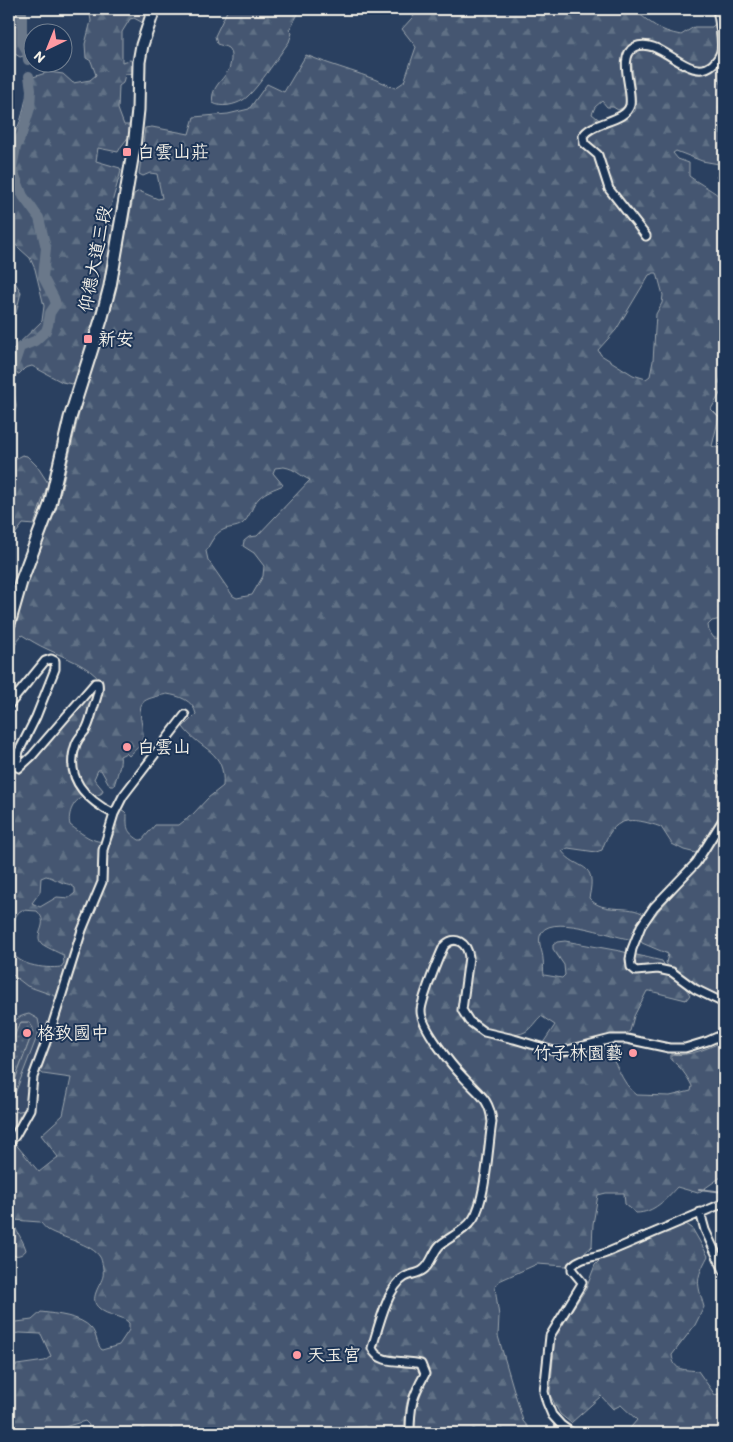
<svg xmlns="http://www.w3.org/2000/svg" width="733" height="1442" viewBox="0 0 733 1442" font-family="Itim,'LXGW WenKai TC',sans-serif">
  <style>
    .built { fill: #374c69 }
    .grass { fill: url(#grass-dots); stroke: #9ca4ac }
    .forest { fill: url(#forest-firs); stroke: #9ca4ac; fill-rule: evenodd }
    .pitch { fill: #445771; stroke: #9ca4ac }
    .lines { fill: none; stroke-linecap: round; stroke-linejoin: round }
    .stream { stroke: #a1a8b0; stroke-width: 2 }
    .river { stroke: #6a788a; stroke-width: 10 }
    .minor-casing { stroke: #f4f1e8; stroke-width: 11 }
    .primary-casing { stroke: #f4f1e8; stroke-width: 15 }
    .minor { stroke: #1d3557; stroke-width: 7 }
    .primary { stroke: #1d3557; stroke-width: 11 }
    .poi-dot { fill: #ff9aa2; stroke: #1d3557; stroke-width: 2 }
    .labels { text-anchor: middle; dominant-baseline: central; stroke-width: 4; stroke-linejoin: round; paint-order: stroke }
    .poi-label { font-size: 18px; fill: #f4f1e8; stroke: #1d3557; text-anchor: start }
    .street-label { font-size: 18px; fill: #f4f1e8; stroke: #1d3557 }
  </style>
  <defs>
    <pattern id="grass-dots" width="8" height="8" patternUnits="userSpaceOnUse" patternTransform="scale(1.25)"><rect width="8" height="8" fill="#445771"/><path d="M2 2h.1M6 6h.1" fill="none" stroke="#607085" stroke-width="1.8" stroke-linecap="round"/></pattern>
    <pattern id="forest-firs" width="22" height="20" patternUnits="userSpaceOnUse" patternTransform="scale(1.25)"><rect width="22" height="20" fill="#445771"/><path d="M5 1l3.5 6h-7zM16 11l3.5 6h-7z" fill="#607085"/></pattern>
  </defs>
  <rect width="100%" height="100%" fill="#2a4060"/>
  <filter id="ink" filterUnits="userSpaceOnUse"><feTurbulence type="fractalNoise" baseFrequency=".02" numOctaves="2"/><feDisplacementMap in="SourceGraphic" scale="10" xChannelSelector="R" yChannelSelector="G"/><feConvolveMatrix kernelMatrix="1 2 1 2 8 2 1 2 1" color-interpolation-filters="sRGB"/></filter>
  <g filter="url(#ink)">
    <path class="built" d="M9,972L27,986L58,997L40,1050L25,1110L9,1113Z"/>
    <path class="grass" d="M21,1022H29L33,1028V1031L11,1091L9,1092C9,1068 6,1042 21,1022Z"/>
    <path class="forest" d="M9,9H14C20,21 27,32 32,45L27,55L20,57L15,54L9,57Z
      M89,9H151L145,24L134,18L130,19L122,32V62L130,60L136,62L135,73L125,74L123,83L119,86L118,109L124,125H130L132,130C129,139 122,143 118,152L98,148L96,161L120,168L121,171L106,223L115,227L100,307L77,380L72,384L62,382L32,366L25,368L19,374L9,372V353L42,321L44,306L35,269L30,258L10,240H9V128L11,133L14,134C25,118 24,95 33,77L49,72L63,74L73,83L90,80L96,75L91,61L86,58L85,44L91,21Z
      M228,9H301L289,30L292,33L289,42C279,55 255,93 243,100C235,105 221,108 213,103C210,89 221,82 228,71C231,66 233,52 228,48C225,46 220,45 217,44L215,36Z
      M420,9H634C650,23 659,31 681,35L694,27H712L722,16L721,9H724V170L719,164L702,161L676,151L673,153L678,159L689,163V176C701,185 713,190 724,200V387L711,409L719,417L712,446L724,450V612L721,619L712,621L708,625L709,631L714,638L724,639V754L717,765L715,773L724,779V815L702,848L696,853L684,850L672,844L661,827C630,816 613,816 602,850L596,852L568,848L562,851C577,872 598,859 589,898C603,915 629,903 645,915L637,925L632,938L629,939C613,937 546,911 540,936C538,944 543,952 543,959C544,965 543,970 544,975L562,978L565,975L564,965L553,949V945L557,942L565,941L620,951L662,961C669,975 683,982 690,995L686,1000L650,991H647L634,1016L630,1031L622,1036L604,1037L564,1049L545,1046L543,1043L555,1025L541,1016C536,1020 531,1029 525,1032C508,1041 468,1026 464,1006C462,989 466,962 466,944L446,940L420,1019L475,1089L488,1112L490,1123L477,1205L470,1219L438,1243L422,1268L390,1290L373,1356C388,1366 403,1360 419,1365L422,1374C405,1397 405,1405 405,1433H369L365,1426L324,1433H81L88,1428L89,1425L85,1421L44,1433H18L9,1404V1363L10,1366L45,1361L51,1356L41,1334L20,1333L9,1334V1323L32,1320L41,1312C56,1314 81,1316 91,1328C97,1334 96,1344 102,1350L119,1345L129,1330V1323C121,1314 108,1317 99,1308C88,1299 101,1285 103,1276C104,1272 102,1260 100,1257C92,1244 62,1238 48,1230C45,1228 43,1225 40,1222L13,1220C15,1231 23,1239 26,1250C22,1256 17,1256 10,1255L9,1267V1113L25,1110L32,1113L13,1141L39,1172L58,1157L41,1135L63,1115L71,1078L43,1074L38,1070L40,1050L58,997L27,986L9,972V766L13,771L18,772L30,764L101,682C89,665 65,658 47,649C38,645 30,640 22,635C11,645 11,667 9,681V643L16,614L61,491L88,375L109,314L134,194L139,191L158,199L162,198L157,174L150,173L143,176L139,174L145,128L152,127L189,134L194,117L228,114L249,109L267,84L284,92L306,55C335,67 366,74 395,88L404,82L416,47L402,29ZM636,43V48L631,56L636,104L635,111L628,116L606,125L592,114L595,107L602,101L607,107H613L618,110L628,105L623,57L625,50ZM654,273H657L663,295L662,303L656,314L653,361L650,376L646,379L633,375L601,355L598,350L616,330L649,275ZM284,467C296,469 300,476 310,480L257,536L249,537L244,541L243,546L254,553L264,566L263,576L252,595L237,598L233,596L208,560L206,551C210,544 215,533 223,530C229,527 236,528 242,524C250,518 252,505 259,498C266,491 275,489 283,485L273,473L275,468ZM167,694C179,696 193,700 196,714L183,727C201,751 226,750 223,786L208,798L193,814L179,825H155L142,840H139C126,831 127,829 127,814L124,811L118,809L115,823L117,826L111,840C97,846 82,834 70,825C67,814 74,798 86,796C92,795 96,797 102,793L103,790L94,779L98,770H101L110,786H114C116,778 122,763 120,756L126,753L129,756C134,751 142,745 143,738C144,734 142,730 142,726C137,699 142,700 167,694ZM46,876C52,877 53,879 59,881C66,885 67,882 75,888V893L69,898L57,897L40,907L32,903L40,892L41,878ZM22,910L37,911C51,925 32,934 42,944C46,947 57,952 63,955L64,963L61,967C45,969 13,966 10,946C15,935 10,916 22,910Z
      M9,273L21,292L16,313L9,319Z
      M22,455L27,456L37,466L48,483L34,525L23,524L13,537L9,539V462Z
      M724,825V934L719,940L724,951V1001C711,993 699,985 686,977C678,972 671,971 666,963L668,954L642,943L640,938L645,928L660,909L699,866Z
      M454,942L465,949L466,957L459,1011C467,1037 493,1035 514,1041C532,1047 546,1057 565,1056C578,1055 591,1050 603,1048C619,1061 619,1082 637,1095L670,1096L691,1091L692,1086C687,1076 680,1066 671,1060V1054C689,1057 708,1048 724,1041V1175L698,1193L677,1187C666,1199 654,1213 636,1213L625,1204L624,1193H606L598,1195L593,1224L592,1246C585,1254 575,1258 566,1266L537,1264L499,1281L495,1287L499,1316L498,1336L523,1421L533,1433H414L417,1394L427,1374L423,1363L384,1359L374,1347L394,1293L405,1279L425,1272L442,1247L474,1222L493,1112L479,1087L466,1077L424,1017V1008L446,946Z
      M686,1224L692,1228L708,1256C695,1280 697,1282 704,1307L695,1325L672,1355C674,1372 684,1369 698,1371L715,1395L724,1392V1433H626L637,1420L621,1405L613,1409L601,1396L571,1423L560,1414L550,1395L555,1335L586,1289L595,1265L602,1258Z"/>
    <path class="pitch" d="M29,1014L38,1019L40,1029L14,1096L9,1098V1092L11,1091L33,1031V1028L29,1022H21L18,1027L9,1050C9,1032 8,1018 29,1014Z"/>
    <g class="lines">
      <path class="stream" d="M717,177L724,175
        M9,362L15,365
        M699,1189L724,1192"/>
      <path class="river" d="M22,9V42L27,51L28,60
        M9,380L20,347L35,341L46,331L48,325L50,313L56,304L54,298L43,277L46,248L39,218L23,196L12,168L16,147L22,134L30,108L31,90L29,76
        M9,390L12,406L9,414"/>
      <g class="minor-casing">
        <path id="minor" d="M646,236L609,189L598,155L584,143L583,136C592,121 626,122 630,105C633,89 617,56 635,47C660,35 690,85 713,64C716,61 720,56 721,51C723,40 719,20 717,9
          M9,705L45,661L51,659L55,661V669L36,717L19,751L16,766L19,768L32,756L95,683H98C100,691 96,698 94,706C91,714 90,724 85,731C82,735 78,738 76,744C64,778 85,799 114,814
          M724,818L696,863L654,907L641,926L632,949L630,959L631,967L636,971L658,969L672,972L695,989L724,1003
          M9,1143L15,1136L30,1109L33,1077L53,1023L82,930L102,882L103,850L114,814L123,796L185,715
          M700,1212L705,1230L724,1271
          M410,1433C410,1407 412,1397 425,1374L421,1364C405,1359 379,1366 372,1348C378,1329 387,1287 405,1277C410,1274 418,1274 423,1270C431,1265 433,1252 440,1245C451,1236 465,1231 473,1219C486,1200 488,1147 492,1122C490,1099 479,1094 464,1078C452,1066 421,1027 421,1011C421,1001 439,956 444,946C455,934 467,943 469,957L462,1010L469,1021L484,1032L514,1039L554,1051H564L611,1039H627L669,1048H685L708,1041L724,1034
          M572,1433L561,1425L552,1415L547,1403L544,1392L550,1336L581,1285L582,1282L572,1270V1266C581,1256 595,1258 606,1253L724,1203"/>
      </g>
      <g class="primary-casing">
        <path id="primary" d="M9,624L21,582L50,505L70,418L102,317L110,286L134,147L138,110L139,62L142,45L154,9"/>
      </g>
      <use href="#minor" class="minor"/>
      <use href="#primary" class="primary"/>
    </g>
  </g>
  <g class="poi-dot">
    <rect x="122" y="147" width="10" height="10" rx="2.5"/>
    <rect x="83" y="334" width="10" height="10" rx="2.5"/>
    <circle cx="127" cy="747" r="5"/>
    <circle cx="27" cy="1033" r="5"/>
    <circle cx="633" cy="1053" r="5"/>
    <circle cx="297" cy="1355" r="5"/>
  </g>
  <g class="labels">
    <g class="poi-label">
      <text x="137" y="152">白雲山莊</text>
      <text x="98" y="339">新安</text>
      <text x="137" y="747">白雲山</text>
      <text x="37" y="1033">格致國中</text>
      <text x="623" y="1053" text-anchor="end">竹子林園藝</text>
      <text x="307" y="1355">天玉宮</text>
    </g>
    <g class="street-label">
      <text transform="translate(95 259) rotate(-79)">仰德大道三段</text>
    </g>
  </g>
  <rect width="733" height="1442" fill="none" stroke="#1d3557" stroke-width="30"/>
  <rect x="15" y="15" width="703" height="1412" fill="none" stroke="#f4f1e8" stroke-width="2" filter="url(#ink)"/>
  <g transform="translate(48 48) rotate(223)"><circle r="24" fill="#1d3557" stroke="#738091"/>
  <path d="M0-4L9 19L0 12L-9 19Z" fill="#ff9aa2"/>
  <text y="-8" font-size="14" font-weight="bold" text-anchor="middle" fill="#f4f1e8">N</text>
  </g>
</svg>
